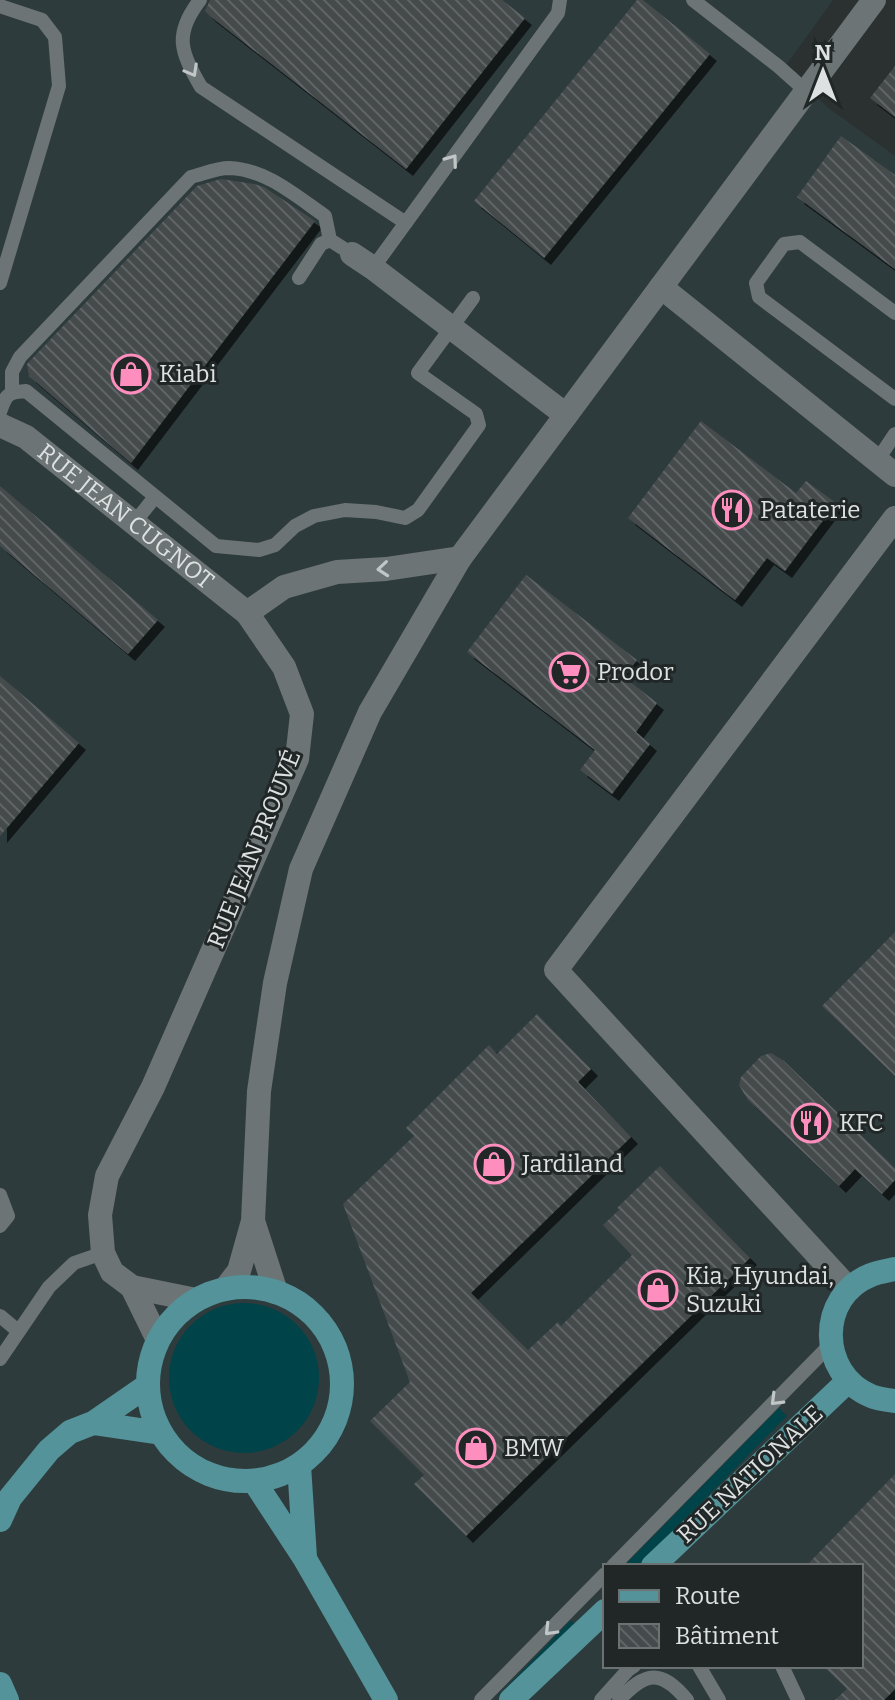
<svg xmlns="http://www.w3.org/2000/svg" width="895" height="1700" viewBox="0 0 895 1700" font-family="Bitter,serif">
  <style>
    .built { fill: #2e3b3d; fill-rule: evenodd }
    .green { fill: #00444a }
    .building { fill: url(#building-back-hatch); filter: url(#shadow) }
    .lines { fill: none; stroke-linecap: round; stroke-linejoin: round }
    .lane { stroke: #6d7475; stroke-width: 14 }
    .street { stroke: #6d7475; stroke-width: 24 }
    .secondary { stroke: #6d7475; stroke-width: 24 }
    .primary { stroke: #539399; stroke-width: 24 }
    .oneway { stroke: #c1c6c6 }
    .labels { text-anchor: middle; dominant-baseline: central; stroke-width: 6; stroke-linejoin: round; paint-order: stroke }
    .poi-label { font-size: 24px; fill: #dde1e1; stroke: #212727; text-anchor: start }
    .street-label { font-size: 24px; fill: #dde1e1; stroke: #212727 }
  </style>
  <defs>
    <pattern id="building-back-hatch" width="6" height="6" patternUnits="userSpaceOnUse" patternTransform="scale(2)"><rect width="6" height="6" fill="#454b4c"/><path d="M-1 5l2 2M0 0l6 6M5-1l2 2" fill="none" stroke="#5f6566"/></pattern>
    <filter id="shadow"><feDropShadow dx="7" dy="7" stdDeviation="0" flood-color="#0009"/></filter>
  </defs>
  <rect width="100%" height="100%" fill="#2b3131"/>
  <path class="built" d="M0,0H833L786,65L827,107L895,156V1700H0ZM605,1566H861V1666H605Z"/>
  <path class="green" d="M169 1378a75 75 0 1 1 150 0a75 75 0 1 1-150 0Z
    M779,1408L787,1416L639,1566H624Z
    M571,1620L576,1626L494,1700Z"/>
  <path class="building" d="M210,0H502L525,18L406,169L210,16L205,11Z
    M637,0H643L710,54L544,258L474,201Z
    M895,66V117L870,98Z
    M841,136L895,175V269L797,197Z
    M221,179L254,184L264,187L315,221L131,463L29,376L27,364L197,186Z
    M701,421L796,493L806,481L836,503L785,571L767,558L735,600L628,518Z
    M0,486L158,620L128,654L0,546Z
    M526,575L637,660L624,677L657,703L636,732L650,744L612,794L580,770L595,750L467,652Z
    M0,676L79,743L0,836Z
    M895,932V1076L822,1006Z
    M537,1014L591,1069L578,1082L631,1137L471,1293L528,1350L558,1322L561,1326L632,1255L603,1225L619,1210L617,1208L660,1166L750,1258L466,1536L414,1484L424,1475L370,1421L410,1382L343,1204L414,1136L406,1128L489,1045L497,1054Z
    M771,1053L784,1061L895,1168V1180L882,1194L855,1169L839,1186L748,1100L739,1085L741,1077L761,1056Z
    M895,1474V1689L884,1700H835L847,1689L823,1666H861V1566H806Z"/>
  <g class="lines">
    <path class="lane" d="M200,0C173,35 181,52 201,87L406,223
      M693,0L778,66L806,91
      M0,6L42,20L55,37L59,86L0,283
      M373,268L558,13L560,0
      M299,278L321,244L330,240L352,254
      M895,313L800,242L784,244L756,283L759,297L895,399
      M12,392V372L20,357L191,177C203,174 217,168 229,168C266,169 296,196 325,216L330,240
      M0,412C6,395 7,392 26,391L216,546L259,550L275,545L295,526L314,516L345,510L376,512L405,518L418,510L479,425L476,414L418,373L473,298
      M877,461L895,434
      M134,523L155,497
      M0,1195L8,1216L0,1226
      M0,1316L18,1331
      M0,1359L49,1287L74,1263L103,1253
      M613,1566L830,1345
      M699,1666L719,1700
      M782,1666L798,1700
      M481,1700L605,1574
      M601,1700L628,1670L634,1666
      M619,1700C646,1671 661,1669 687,1700"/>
    <g class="street">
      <path d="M352,254L373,268L566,415"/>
      <path d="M661,287L895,475"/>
      <path id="s1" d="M0,425L26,437L247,613L284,667L302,714L297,759L153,1087L107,1176L100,1215L103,1253L112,1272L132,1287L158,1340"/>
      <path d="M247,613L284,587L337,572L386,569L460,558"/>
      <path d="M132,1287L196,1300"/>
      <path d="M849,1289L556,970L895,518"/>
    </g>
    <path class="secondary" d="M253,1221L276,1292
      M225,1289L239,1271L253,1221L259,1091L275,983L301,869L370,712L460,558L874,0"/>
    <path class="primary" d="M895,1269C887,1271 878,1272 871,1275C817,1296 818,1374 871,1396C878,1399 887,1400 895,1401
      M148 1384a97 97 0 1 1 194 0a97 97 0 1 1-194 0Z
      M93,1423L161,1433
      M299,1465L305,1557
      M254,1481L305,1559L386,1700
      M0,1520L10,1498L49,1450L70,1432L93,1423L148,1385
      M653,1566L848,1381
      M0,1684L7,1700
      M511,1700L605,1611"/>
  </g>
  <defs><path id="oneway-chevron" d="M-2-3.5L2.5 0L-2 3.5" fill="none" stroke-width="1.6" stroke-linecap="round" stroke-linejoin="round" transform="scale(2)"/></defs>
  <g class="oneway">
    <use href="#oneway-chevron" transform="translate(192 71) rotate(61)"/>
    <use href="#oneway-chevron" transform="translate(452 160) rotate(-54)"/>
    <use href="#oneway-chevron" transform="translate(383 569) rotate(175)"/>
    <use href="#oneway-chevron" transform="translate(776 1400) rotate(135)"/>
    <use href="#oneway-chevron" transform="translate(550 1630) rotate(134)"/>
  </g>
  <defs>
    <g id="shop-ring" transform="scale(2)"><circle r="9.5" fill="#212727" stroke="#fe8ebd" stroke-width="1.5"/><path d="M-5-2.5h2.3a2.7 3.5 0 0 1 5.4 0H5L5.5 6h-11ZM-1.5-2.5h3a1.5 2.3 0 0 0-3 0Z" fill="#fe8ebd"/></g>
    <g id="restaurant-ring" transform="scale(2)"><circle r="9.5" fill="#212727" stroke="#fe8ebd" stroke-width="1.5"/><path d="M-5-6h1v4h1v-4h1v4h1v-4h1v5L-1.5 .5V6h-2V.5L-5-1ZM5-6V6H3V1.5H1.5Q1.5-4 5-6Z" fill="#fe8ebd"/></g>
    <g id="supermarket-ring" transform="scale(2)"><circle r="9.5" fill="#212727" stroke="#fe8ebd" stroke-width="1.5"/><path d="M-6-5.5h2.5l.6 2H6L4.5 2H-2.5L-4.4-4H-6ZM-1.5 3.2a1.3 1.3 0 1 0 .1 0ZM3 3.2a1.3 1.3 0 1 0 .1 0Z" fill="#fe8ebd"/></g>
  </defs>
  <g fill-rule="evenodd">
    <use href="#shop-ring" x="131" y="374"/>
    <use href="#restaurant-ring" x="732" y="510"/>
    <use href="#supermarket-ring" x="569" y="672"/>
    <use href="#restaurant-ring" x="811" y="1123"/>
    <use href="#shop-ring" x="494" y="1164"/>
    <use href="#shop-ring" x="658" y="1290"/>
    <use href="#shop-ring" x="476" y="1448"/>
  </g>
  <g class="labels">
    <g class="poi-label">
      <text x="159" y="374">Kiabi</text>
      <text x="760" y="510">Pataterie</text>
      <text x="597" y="672">Prodor</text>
      <text x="839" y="1123">KFC</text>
      <text x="522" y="1164">Jardiland</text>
      <text x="686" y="1276">Kia, Hyundai,<tspan x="686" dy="28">Suzuki</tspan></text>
      <text x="504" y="1448">BMW</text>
    </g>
    <g class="street-label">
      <text stroke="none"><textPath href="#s1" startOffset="156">RUE JEAN CUGNOT</textPath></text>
      <text transform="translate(254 849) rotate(-68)">RUE JEAN PROUVÉ</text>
      <text transform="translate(750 1474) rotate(-43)">RUE NATIONALE</text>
    </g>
  </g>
  <rect x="603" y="1564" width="260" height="104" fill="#212727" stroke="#6c7171" stroke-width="2"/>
  <rect x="619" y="1590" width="40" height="12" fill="#539399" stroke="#6c7171" stroke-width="2"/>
  <text x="675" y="1604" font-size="24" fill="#dde1e1">Route</text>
  <rect x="619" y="1624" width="40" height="24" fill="url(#building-back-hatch)" stroke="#6c7171" stroke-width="2"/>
  <text x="675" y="1644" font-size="24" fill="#dde1e1">Bâtiment</text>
  <g transform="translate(823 72)" stroke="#212727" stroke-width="6" paint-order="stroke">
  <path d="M0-6L14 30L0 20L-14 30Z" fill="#dde1e1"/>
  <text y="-12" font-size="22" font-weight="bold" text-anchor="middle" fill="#dde1e1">N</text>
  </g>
</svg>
